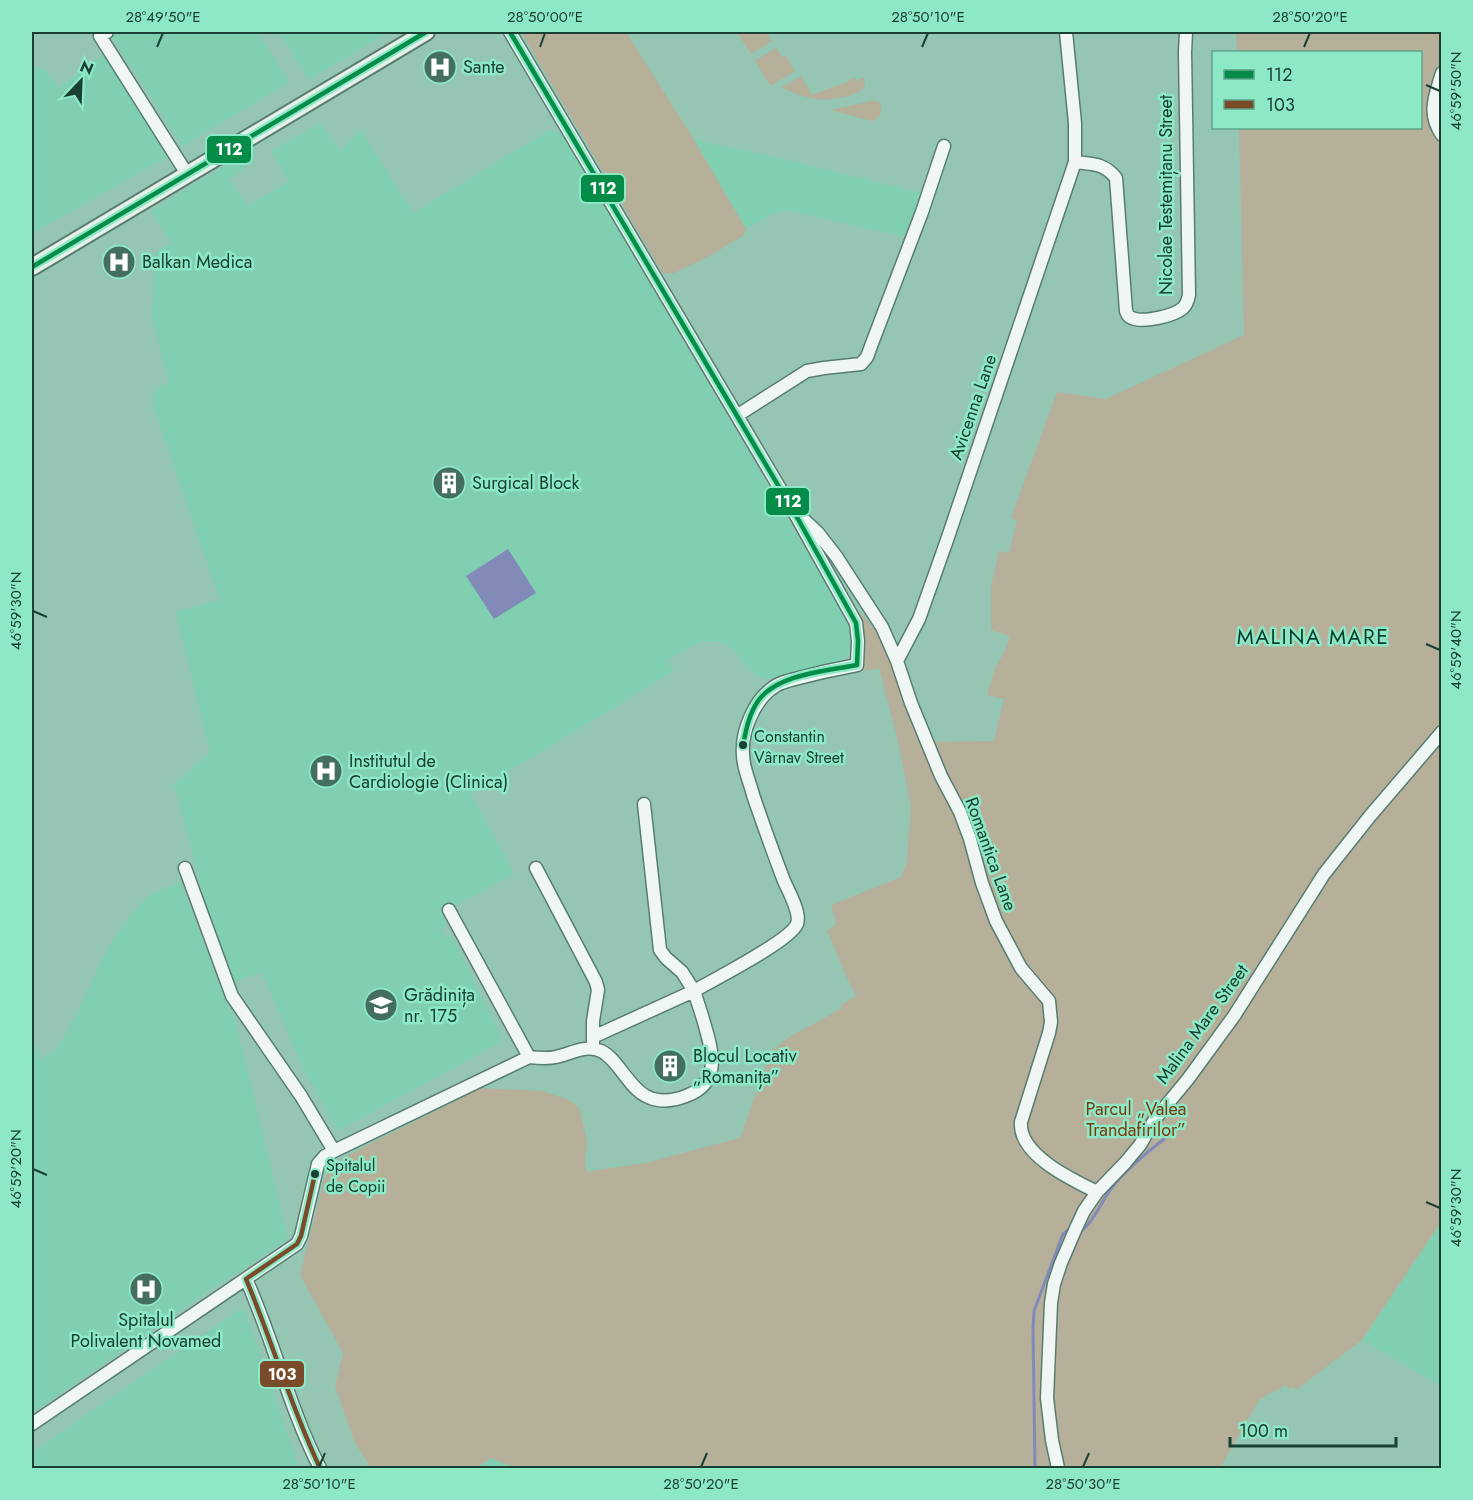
<svg xmlns="http://www.w3.org/2000/svg" width="1473" height="1500" viewBox="0 0 1473 1500" font-family="Jost,sans-serif">
  <style>
    .built { fill: #80cfb1 }
    .green { fill: #b6af99 }
    .water { fill: #828bb7 }
    .lines { fill: none; stroke-linecap: round; stroke-linejoin: round }
    .stream { stroke: #828bb7; stroke-width: 3 }
    .street-casing { stroke: #587d70; stroke-width: 15 }
    .secondary-casing { stroke: #587d70; stroke-width: 20 }
    .street { stroke: #eff6f4; stroke-width: 12 }
    .secondary { stroke: #e7efe9; stroke-width: 16 }
    .bus-1-casing { stroke: #8de8c5; stroke-width: 9 }
    .bus-2-casing { stroke: #8de8c5; stroke-width: 9 }
    .bus-1 { stroke: #068c49; stroke-width: 4.5 }
    .bus-2 { stroke: #7a4b2a; stroke-width: 4.5 }
    .ticks { fill: none; stroke: #194032; stroke-width: 2 }
    .bus-dot { fill: #194032; stroke: #8de8c5; stroke-width: 2 }
    .labels { text-anchor: middle; dominant-baseline: central; stroke-width: 5; stroke-linejoin: round; paint-order: stroke }
    .bus-label { font-size: 16px; fill: #194032; stroke: #8de8c5; text-anchor: start }
    .poi-label { font-size: 18px; fill: #194032; stroke: #8de8c5; text-anchor: start }
    .street-label { font-size: 18px; fill: #194032; stroke: #8de8c5 }
    .park-label { font-size: 18px; fill: #7e390e; stroke: #8de8c5 }
    .quarter-label { font-size: 21px; letter-spacing: 1.5px; fill: #0a3f2f; stroke: #8de8c5 }
    .line-badge { stroke: #8de8c5; stroke-width: 2 }
    .badge-label { font-size: 16px; text-anchor: middle; font-weight: bold; fill: #fff }
    .neatline { fill: none; stroke: #194032; stroke-width: 2 }
    .ticks-label { font-size: 15px; text-anchor: middle; fill: #194032 }
  </style>
  <rect width="100%" height="100%" fill="#94c6b3"/>
  <path class="built" d="M109,32H258L289,82L183,146Z
    M279,32H388L309,80Z
    M521,32H626L693,138L704,142L780,158L922,193L904,237L786,210L771,215L746,229L744,235L708,257L674,273L665,274L662,272Z
    M104,54L169,156L32,234V68L41,67L47,71L58,88Z
    M320,123L341,151L360,129L413,213L548,131L556,130L563,136L840,608L849,628L850,639L849,651L845,657L840,661L768,679L759,677L751,672L735,651L728,646L719,642L701,641L667,660L674,671L471,794L514,874L441,913L447,926L442,929L446,938L452,936L502,1038L499,1043L338,1131L302,1067L262,972L226,985L177,793L172,786L210,752L176,612L220,600L153,406L154,392L158,387L169,382L152,318L155,253L171,243L151,211L238,158L245,168L229,179L247,206L289,181L271,151Z
    M178,882L181,883L224,997L228,1006L234,1015L288,1239L195,1300L32,1413V1038L41,1059L53,1051L61,1042L79,1009L99,966L114,939L131,915L148,896Z
    M1441,1222V1386L1362,1340Z
    M244,1308L299,1468H32V1452L239,1310Z
    M491,1458L516,1468H476Z"/>
  <path class="green" d="M521,32H626L693,138L746,229L744,235L708,257L674,273L665,274L662,272Z
    M737,32H766L772,41L751,54Z
    M1236,32H1441V1222L1362,1340L1296,1390L1293,1387L1289,1389L1286,1385L1260,1399L1220,1468H516L491,1458L476,1468H371L355,1443L335,1386L343,1353L300,1275L324,1180L331,1167L341,1159L481,1088L542,1091L571,1101L580,1109L587,1143L585,1161L586,1172L645,1163L740,1138L771,1052L789,1037L839,1010L841,1009V1005L856,996L846,976L827,930L835,926L836,922L831,905L901,877L907,862L911,806L897,737L879,668L865,671L860,612L879,636L923,742L994,741L1004,699L987,695L995,669L1005,650L1010,636L991,630V586L999,551L1009,553L1017,520L1011,518L1057,392L1106,399L1244,335L1239,128H1420V52H1237Z
    M776,48L782,57L786,56L795,71L772,85L769,84L755,61Z
    M801,76L812,95L847,82L854,78L857,81L864,77L865,86C859,94 853,95 843,97C817,103 806,97 781,88Z
    M875,100L880,103C883,111 880,119 871,121L831,110Z"/>
  <path class="water" d="M508,549L536,593L494,619L466,576Z"/>
  <g class="lines">
    <path class="stream" d="M1081,1231C1094,1222 1103,1198 1113,1186C1130,1165 1155,1146 1176,1130
      M1035,1468L1033,1328L1034,1311L1063,1234L1067,1231"/>
    <g class="street-casing">
      <path id="street" d="M107,32L100,36L187,174
        M1442,73C1435,96 1427,114 1442,135
        M1075,162C1092,164 1104,163 1116,178L1126,311C1128,315 1127,316 1132,318C1143,323 1174,316 1183,308C1187,304 1188,300 1189,295L1185,52L1186,32
        M738,415L807,371L824,368L861,364L867,357L871,346L922,212L944,146
        M802,518L818,533L836,556L882,627L897,661L911,703L941,776L960,812L970,839L982,883L996,921L1021,968L1049,1001L1051,1022L1049,1033L1021,1122C1018,1155 1073,1180 1097,1192
        M897,661L919,619L947,540L1075,162V123L1066,32
        M185,868L232,996L301,1096L334,1151
        M536,868L596,982L598,990L593,1021V1045
        M449,910L529,1057
        M593,1037L694,991L682,972L666,958L660,950L644,804
        M246,1279C274,1341 289,1408 320,1468
        M32,1424L297,1244L301,1236L318,1164L325,1156L334,1151L529,1057C538,1058 547,1059 556,1057C571,1054 585,1044 601,1051C618,1059 628,1087 646,1096C659,1103 673,1101 686,1096C721,1083 713,1054 705,1026C702,1015 698,1003 694,991C713,980 790,941 797,924C801,913 789,892 784,881C773,852 763,824 753,795C750,782 743,768 743,755C741,732 754,700 774,687C779,683 785,682 791,680C813,674 835,669 857,665L858,641L856,623L798,519L510,32
        M1058,1468L1052,1440L1047,1398L1051,1303L1054,1284L1061,1263L1076,1228L1084,1211L1097,1192L1125,1163L1140,1145L1155,1119L1188,1079L1234,1016L1324,874L1370,816L1442,732"/>
    </g>
    <g class="secondary-casing">
      <path id="secondary" d="M32,267L426,32"/>
    </g>
    <use href="#street" class="street"/>
    <use href="#secondary" class="secondary"/>
    <g class="bus-1-casing">
      <path id="bus-1" d="M510,32L798,519L856,623L858,641L857,665
        M32,267L426,32
        M743,745C746,730 749,714 758,701C777,674 827,671 857,665"/>
    </g>
    <g class="bus-2-casing">
      <path id="bus-2" d="M246,1279C272,1341 291,1407 320,1468
        M246,1279L297,1244L301,1236L315,1174"/>
    </g>
    <use href="#bus-1" class="bus-1"/>
    <use href="#bus-2" class="bus-2"/>
  </g>
  <path class="ticks" d="M157,47L163,33M540,47L545,33M922,47L928,33M1304,47L1310,33M1426,85L1440,91M33,611L47,617M1426,644L1440,650M33,1169L47,1175M1426,1202L1440,1208M319,1467L325,1453M701,1467L707,1453M1083,1467L1089,1453"/>
  <defs>
    <g id="hospital-disc" transform="scale(1.725)"><circle r="9.5" fill="#446f5f" stroke="#8de8c5"/><path d="M-5-5h3v3.5h4V-5h3V5h-3V1.5h-4V5h-3Z" fill="#fff"/></g>
    <g id="building-disc" transform="scale(1.725)"><circle r="9.5" fill="#446f5f" stroke="#8de8c5"/><path d="M-4-6H4V6H1V3H-1V6H-4ZM-2.5-4.3h1.7v1.8h-1.7ZM.8-4.3h1.7v1.8H.8ZM-2.5-1h1.7V.8h-1.7ZM.8-1h1.7V.8H.8Z" fill="#fff"/></g>
    <g id="school-disc" transform="scale(1.725)"><circle r="9.5" fill="#446f5f" stroke="#8de8c5"/><path d="M0-5L7-2L0 1L-7-2ZM-4 1L0 2.5L4 1V4Q0 6-4 4Z" fill="#fff"/></g>
  </defs>
  <g fill-rule="evenodd">
    <use href="#hospital-disc" x="440" y="67"/>
    <use href="#hospital-disc" x="119" y="262"/>
    <use href="#building-disc" x="449" y="483"/>
    <use href="#hospital-disc" x="326" y="771"/>
    <use href="#school-disc" x="381" y="1005"/>
    <use href="#building-disc" x="670" y="1066"/>
    <use href="#hospital-disc" x="146" y="1289"/>
  </g>
  <g class="bus-dot">
    <circle cx="743" cy="745" r="5"/>
    <circle cx="315" cy="1174" r="5"/>
  </g>
  <g class="labels">
    <g class="bus-label">
      <text x="754" y="736">Constantin<tspan x="754" dy="21">Vârnav Street</tspan></text>
      <text x="326" y="1165">Spitalul<tspan x="326" dy="21">de Copii</tspan></text>
    </g>
    <g class="poi-label">
      <text x="463" y="67">Sante</text>
      <text x="142" y="262">Balkan Medica</text>
      <text x="472" y="483">Surgical Block</text>
      <text x="349" y="761">Institutul de<tspan x="349" dy="21">Cardiologie (Clinica)</tspan></text>
      <text x="404" y="995">Grădinița<tspan x="404" dy="21">nr. 175</tspan></text>
      <text x="693" y="1056">Blocul Locativ<tspan x="693" dy="21">„Romanița”</tspan></text>
      <text x="146" y="1320" text-anchor="middle">Spitalul<tspan x="146" dy="21">Polivalent Novamed</tspan></text>
    </g>
    <g class="street-label">
      <text transform="translate(1166 195) rotate(-90)">Nicolae Testemițanu Street</text>
      <text transform="translate(973 407) rotate(-71)">Avicenna Lane</text>
      <text transform="translate(991 854) rotate(70)">Romantica Lane</text>
      <text transform="translate(1202 1024) rotate(-54)">Malina Mare Street</text>
    </g>
    <g class="park-label">
      <text x="1136" y="1109">Parcul „Valea<tspan x="1136" dy="21">Trandafirilor”</tspan></text>
    </g>
    <g class="quarter-label">
      <text x="1313" y="637">MALINA MARE</text>
    </g>
  </g>
  <g class="line-badge">
    <rect x="206" y="135" width="46" height="29" rx="6" fill="#068c49"/>
    <rect x="580" y="174" width="45" height="29" rx="6" fill="#068c49"/>
    <rect x="765" y="487" width="45" height="29" rx="6" fill="#068c49"/>
    <rect x="259" y="1360" width="46" height="28" rx="6" fill="#7a4b2a"/>
  </g>
  <g class="badge-label">
    <text x="229" y="155">112</text>
    <text x="603" y="194">112</text>
    <text x="788" y="507">112</text>
    <text x="282" y="1380">103</text>
  </g>
  <rect width="1473" height="1500" fill="none" stroke="#8de8c5" stroke-width="66"/>
  <rect x="1212" y="51" width="210" height="78" fill="#8de8c5" stroke="#5fa58a" stroke-width="1.5"/>
  <rect x="1224" y="70" width="30" height="9" fill="#068c49" stroke="#5fa58a" stroke-width="1.5"/>
  <text x="1266" y="81" font-size="18" fill="#194032">112</text>
  <rect x="1224" y="100" width="30" height="9" fill="#7a4b2a" stroke="#5fa58a" stroke-width="1.5"/>
  <text x="1266" y="111" font-size="18" fill="#194032">103</text>
  <g transform="translate(81 81) rotate(23)" stroke="#8de8c5" stroke-width="4.5" paint-order="stroke">
  <path d="M0-4.5L10 22L0 15L-10 22Z" fill="#194032"/>
  <text y="-9" font-size="16" font-weight="bold" text-anchor="middle" fill="#194032">N</text>
  </g>
  <path d="M1230 1437v9h166v-9" fill="none" stroke="#194032" stroke-width="3"/>
  <text x="1239" y="1437" font-size="18" fill="#194032" stroke="#8de8c5" stroke-width="4.5" paint-order="stroke">100 m</text>
  <rect x="33" y="33" width="1407" height="1434" class="neatline"/>
  <g class="ticks-label">
    <text x="163" y="22">28°49'50"E</text>
    <text x="545" y="22">28°50'00"E</text>
    <text x="928" y="22">28°50'10"E</text>
    <text x="1310" y="22">28°50'20"E</text>
    <text transform="translate(1456 91) rotate(-90)" y="5">46°59'50"N</text>
    <text transform="translate(16 611) rotate(-90)" y="5">46°59'30"N</text>
    <text transform="translate(1456 650) rotate(-90)" y="5">46°59'40"N</text>
    <text transform="translate(16 1169) rotate(-90)" y="5">46°59'20"N</text>
    <text transform="translate(1456 1208) rotate(-90)" y="5">46°59'30"N</text>
    <text x="319" y="1489">28°50'10"E</text>
    <text x="701" y="1489">28°50'20"E</text>
    <text x="1083" y="1489">28°50'30"E</text>
  </g>
</svg>
